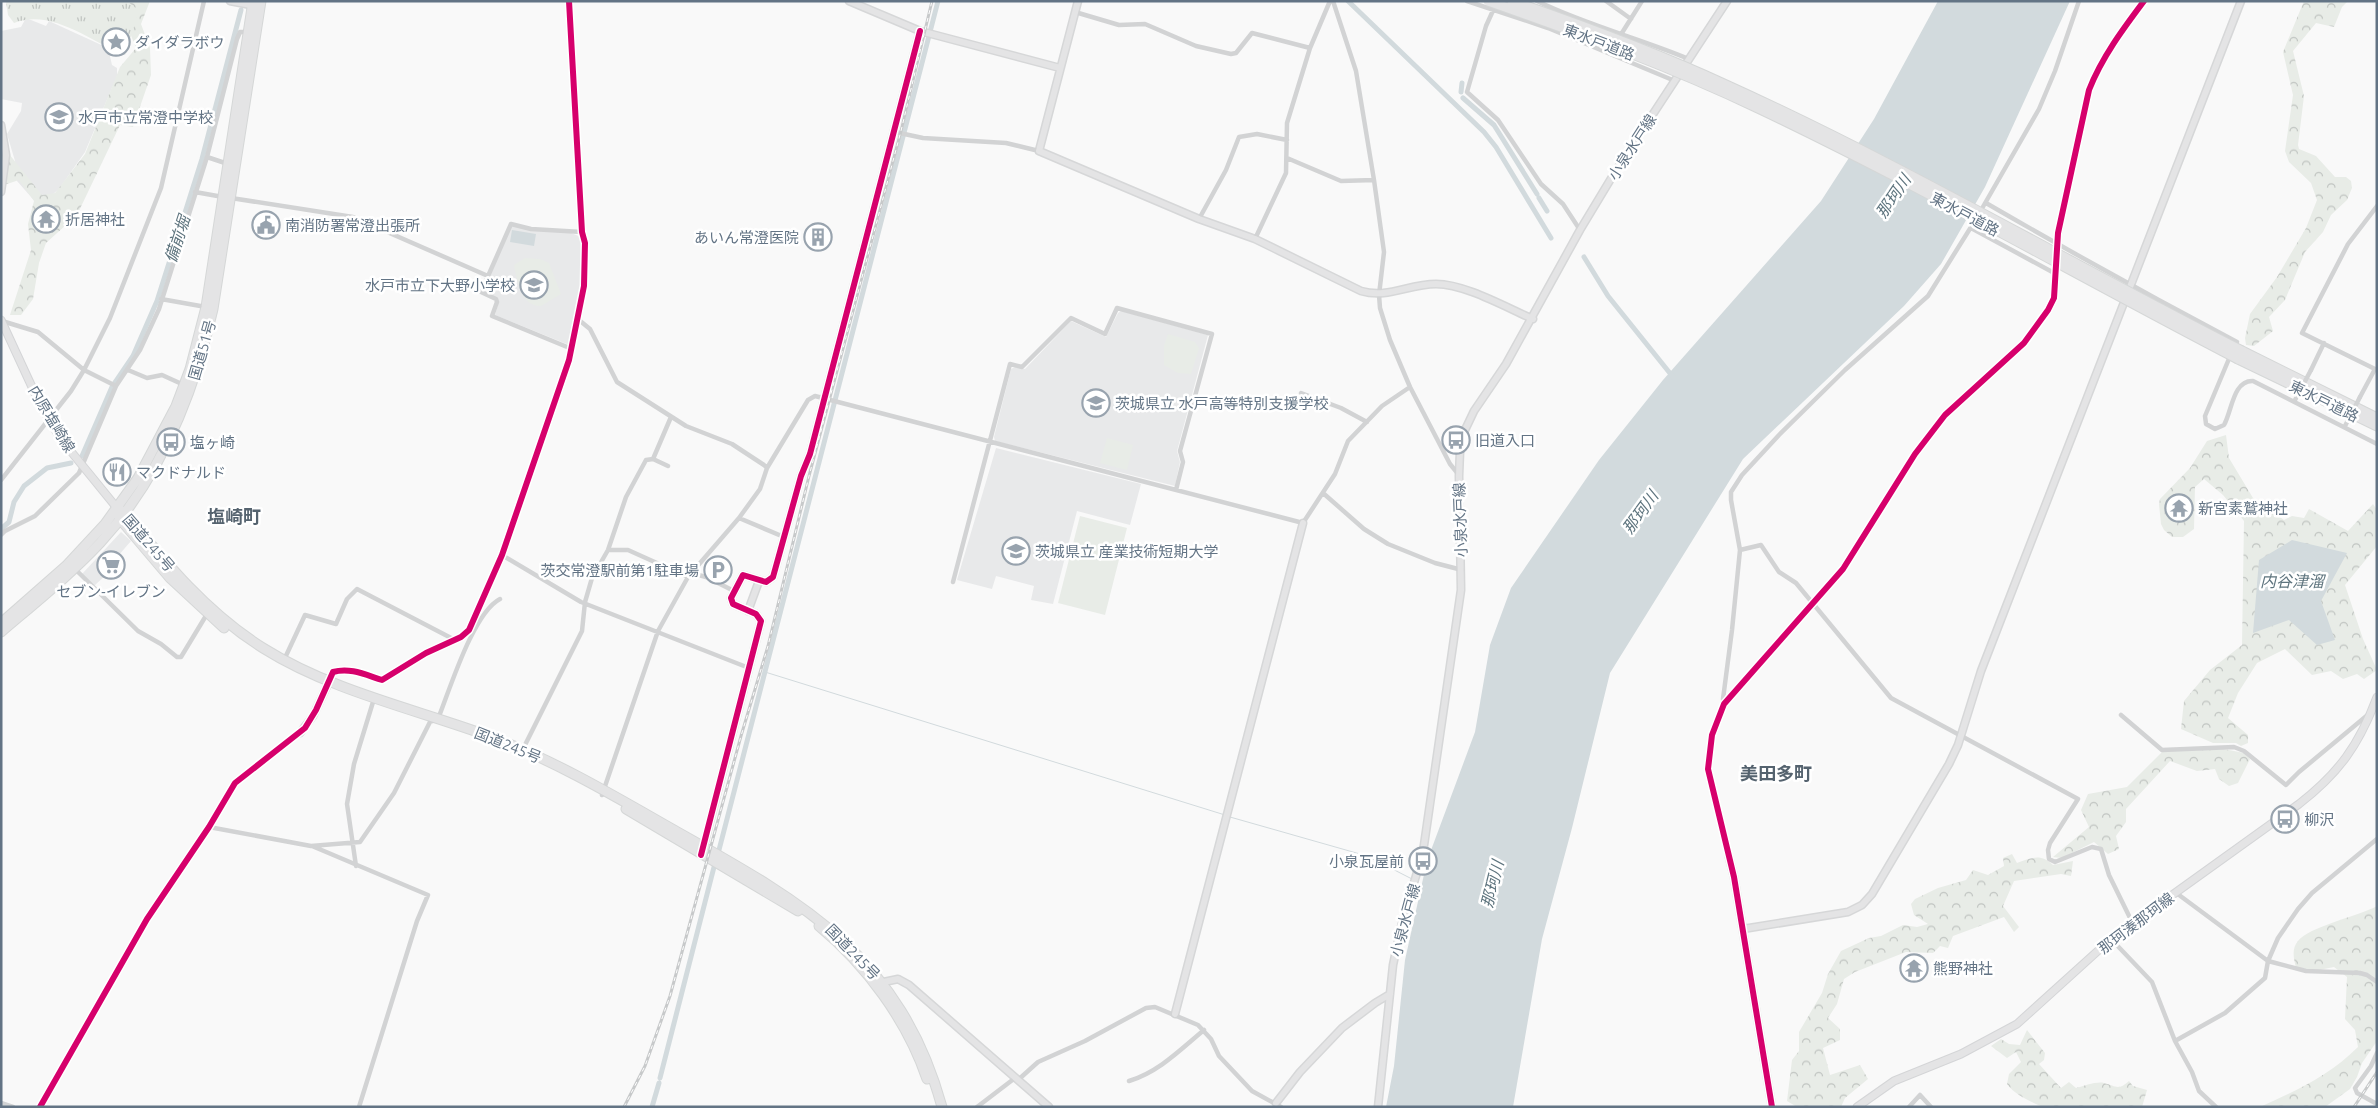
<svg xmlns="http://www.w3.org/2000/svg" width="2378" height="1108" viewBox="0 0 2378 1108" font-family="Ubuntu,'Noto Sans JP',sans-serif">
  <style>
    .built { fill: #e8e9ea }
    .grass { fill: #e8ece7 }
    .forest { fill: url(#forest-crowns) }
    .park { fill: url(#park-tufts) }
    .water { fill: #d2dadd }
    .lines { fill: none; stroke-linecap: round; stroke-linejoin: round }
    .stream { stroke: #d2dadd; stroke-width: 1 }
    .canal { stroke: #d2dadd; stroke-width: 5 }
    .secondary-casing { stroke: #d6d7d8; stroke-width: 9 }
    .primary-casing { stroke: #d4d5d7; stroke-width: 9 }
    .highway-casing { stroke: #d5d7d7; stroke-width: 11 }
    .street { stroke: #d2d3d4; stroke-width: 4.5 }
    .secondary { stroke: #e4e4e5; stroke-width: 6 }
    .primary { stroke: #e4e4e5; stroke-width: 7 }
    .highway { stroke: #e4e4e5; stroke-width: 9 }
    .rail-casing { stroke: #c7c9ca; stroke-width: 3 }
    .rail { stroke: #fff; stroke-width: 1; stroke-dasharray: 4; stroke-linecap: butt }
    .highway-bridge-casing { stroke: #d5d7d7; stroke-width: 11; stroke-linecap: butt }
    .street-bridge { stroke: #d2d3d4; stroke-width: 4.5 }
    .highway-bridge { stroke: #e4e4e5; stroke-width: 9 }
    .cycleway-casing { stroke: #fff; stroke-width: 9 }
    .cycleway { stroke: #d6006c; stroke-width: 6 }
    .labels { text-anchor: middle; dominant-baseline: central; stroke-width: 5; stroke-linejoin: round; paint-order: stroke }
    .poi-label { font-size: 15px; fill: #637485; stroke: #fff; text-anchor: start }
    .street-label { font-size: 15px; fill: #637485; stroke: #fff }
    .water-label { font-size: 16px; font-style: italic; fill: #5e747e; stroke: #fff }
    .quarter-label { font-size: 18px; font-weight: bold; fill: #55636f; stroke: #fff }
  </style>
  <defs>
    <pattern id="forest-crowns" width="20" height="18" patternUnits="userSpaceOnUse" patternTransform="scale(1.25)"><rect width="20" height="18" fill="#e8ece7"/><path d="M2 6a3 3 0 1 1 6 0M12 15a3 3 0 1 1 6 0" fill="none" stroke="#c0c4c1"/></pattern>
    <pattern id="park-tufts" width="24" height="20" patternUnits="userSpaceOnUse" patternTransform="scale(1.25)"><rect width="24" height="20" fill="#e8ece7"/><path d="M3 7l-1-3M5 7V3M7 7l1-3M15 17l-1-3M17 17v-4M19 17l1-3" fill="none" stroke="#c0c4c1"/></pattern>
  </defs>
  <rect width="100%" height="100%" fill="#f9f9f9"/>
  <path class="built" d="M26,18L46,26L49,21L108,48L112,65L117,68V76L85,152L59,189L39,206L17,181L15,161L7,134L21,111L22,103L1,99V31L21,27Z
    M513,226L571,233L581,237L584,247L583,279L571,344L569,345L495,315L499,301L484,291L510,227Z
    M1121,311L1208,335L1177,451L1180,462L1175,486L995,441L994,437L1011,369L1015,367L1025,369L1071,321L1106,337L1118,313Z
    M996,448L1141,484L1130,525L1077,511L1053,604L1031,600L1034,586L996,576L992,589L957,580Z
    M121,532L131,541L118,556L122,560L94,586L82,574Z"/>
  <path class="grass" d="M525,258L540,259L549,263L561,294L541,306C521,307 517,280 514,265Z
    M1168,334L1195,342L1199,348L1191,374L1178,373L1164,365V346Z
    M1107,438L1133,445L1127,470L1100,463Z
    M1080,516L1127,528L1105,615L1058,603Z"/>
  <path class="forest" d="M122,1H150L141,24L150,48L151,75L133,127L120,125L77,215L46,243L39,263L33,299L21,315H10L31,250L28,224L34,201L19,180L1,186V144L42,195L55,193L85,154L120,67L136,48L128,28Z
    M2304,1H2348L2342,7L2334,27L2316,23L2293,51L2304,96L2298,145L2299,149L2316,156L2335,177H2346L2351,181L2352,188L2347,200L2331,215L2323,232L2305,252L2285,300L2269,317L2273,331L2254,346L2246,345L2245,338L2250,314L2277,277L2306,228L2317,200L2311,183L2289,162L2285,151L2293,95L2283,52Z
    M2226,435L2229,458L2253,498L2284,520L2292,516L2304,518L2309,509L2348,531L2373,504L2377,510V546L2345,585L2363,639L2377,670L2364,679L2357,674L2343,679L2331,671L2312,675L2285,649L2257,663L2238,693L2228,718L2248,735V743L2241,746L2236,743H2213L2181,729L2184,701L2210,670L2242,645L2244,521L2223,495L2204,479L2195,487L2194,529L2183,537H2172L2164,530L2161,524L2159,504L2160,499L2190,468L2207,441Z
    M2224,749L2244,753L2250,759L2238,783L2229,786L2219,779L2215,769L2197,771L2170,761L2126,809V822L2116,836L2119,849L2108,854L2094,842L2062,858L2053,857L2089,827L2081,810L2088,794L2127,787L2163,751Z
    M2012,854L2017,863C2031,858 2041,853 2053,865L2073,861L2071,876L2061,874L2014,881L2003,906L2019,927L2014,932L2004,917L1953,936L1948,948L1940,946L1933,953L1906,952L1855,972L1844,979L1837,1004L1828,1018L1840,1029V1040L1823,1048L1830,1075L1860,1065L1868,1079L1845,1098L1841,1107H1797L1787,1101L1792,1060L1799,1051V1032L1822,993L1828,974L1841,951L1869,938L1881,936L1903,925L1917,927L1928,924L1914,915L1911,904L1915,899L1938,888L1966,880L1973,870L1988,875L2004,866L2003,858Z
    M2377,906V1041L2362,1063L2357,1077L2350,1089L2325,1107H2260C2296,1091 2330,1075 2358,1047L2355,1030L2345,1019L2347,977L2334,967L2319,970L2296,968C2294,959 2291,949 2298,941C2308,927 2359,916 2377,906Z
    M2027,1030L2045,1053L2044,1060L2039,1064L2061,1088L2069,1082L2076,1088C2084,1086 2097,1081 2104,1083C2116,1086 2118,1091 2129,1081L2133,1086L2147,1090L2142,1107H2043C2031,1102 2015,1095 2007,1084L2009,1074L2021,1062L2016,1052L2007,1058L1991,1046L2001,1039L2009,1044L2020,1045Z"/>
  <path class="park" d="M6,1H127L139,11L125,55C91,42 52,8 14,23L8,15Z"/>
  <path class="water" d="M1938,1H2070L1985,187L1941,264L1904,306L1743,459L1610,673L1572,828L1542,939L1513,1107H1386L1394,1066L1405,960L1427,861L1475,732L1490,645L1511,588L1599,460L1663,380L1821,201L1874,119Z
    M512,230L536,234L534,246L510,242Z
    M2292,540L2347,553L2321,601L2335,640L2317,645L2289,620L2253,633L2259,560Z"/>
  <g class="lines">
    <path class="stream" d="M765,672L1225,815
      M1230,817L1367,856L1412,879"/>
    <path class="canal" d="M1348,1L1484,132L1496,147L1551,238
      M1461,92L1462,83
      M1463,98L1494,125L1537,194
      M1539,198L1547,211
      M1584,257L1608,296L1673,377
      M82,456L112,387L133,356L157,301L202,159L241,10
      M1,529L9,522L14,502L24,486L47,468L71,463
      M719,850L938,1
      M660,1078L714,867
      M652,1107L659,1083"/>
    <g class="secondary-casing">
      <path id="secondary" d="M230,1L256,6
        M849,1L920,31L1060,68
        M1078,1L1039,151L1199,219L1255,239L1361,291C1388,299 1408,284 1436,284C1465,284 1505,307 1533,319
        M1,125L6,155L1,192
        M748,611L759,581
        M300,733L313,716L327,686
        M703,849L761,621L756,614L733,604L731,598L743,575L766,582L773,577L801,476L810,454L920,31
        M1729,857L1734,877L1772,1107
        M1743,929L1848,912L1862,905L1872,894L1949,764L1958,745L1981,671L2241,1
        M879,983L898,979L909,985L1049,1107
        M1175,1014L1303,523
        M1276,1103L1300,1072L1342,1028L1375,1003L1390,994
        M1378,1107L1393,965L1401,927L1423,852L1461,590L1459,476L1460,451L1465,430L1474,411L1506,364L1580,230L1615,172L1727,1"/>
    </g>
    <g class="primary-casing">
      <path id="primary" d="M1,320L38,400L60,438L117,508
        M1857,1107L1894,1081L1961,1054L2017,1024L2111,939L2299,804C2339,773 2359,745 2377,697"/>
    </g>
    <g class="highway-casing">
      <path id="highway" d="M2242,351L2377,418
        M2238,359L2377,426
        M117,508L125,513C166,563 207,613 263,648C333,692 420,710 497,739C559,763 616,797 674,830C802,902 900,955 942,1107
        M117,508L120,519L170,578L224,628
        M1,623L66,566L105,524L138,478L176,406L190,369L206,307L253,1
        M1,632C35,603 70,575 100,543C160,478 194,393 213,309L261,1
        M626,809L798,911
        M819,926C866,965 907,1020 927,1079"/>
    </g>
    <path class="street" d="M1333,1L1356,71L1374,180L1384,252L1379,295L1380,308L1390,340L1410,387L1450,464L1459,475
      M1467,1L1548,28L1675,81
      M1537,1C1586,25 1639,38 1689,59
      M1606,1L1631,19
      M1496,4L1486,26L1467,92L1498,120L1541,184L1563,204L1580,230
      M1075,12L1119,25L1145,24L1196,46L1231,54L1236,53L1252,33L1310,48
      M1620,36L1642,1
      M895,132L923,138L1006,143L1039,151
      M207,157L228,164
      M1287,158L1341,181L1374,180
      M195,192L223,197
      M231,198L353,217L488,276
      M1986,203C2069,251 2152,297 2237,342L2235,347
      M2377,206L2348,244L2302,333L2377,370
      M1980,212L2039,109L2055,71L2079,1
      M1199,219L1226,170L1239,137L1257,134L1287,140
      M1971,228L2056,274
      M1255,239L1286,173L1287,123L1310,48L1330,1
      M2056,253L2089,90C2102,57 2123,29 2144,1
      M161,299L206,307
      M579,320L590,329L617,382L686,426L732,444L764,465L767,468L760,489L739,518L784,537
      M2,321L38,332L84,370L116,386
      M572,349L492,316L497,302L496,299L481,292L511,224L531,229L582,232
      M2231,354L2205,416L2206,424L2215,429L2224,425C2232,411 2233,380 2253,381L2377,444
      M128,370L147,378L162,375L184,385
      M2311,370L2324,343
      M1301,393L1341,408L1367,422
      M2360,397L2375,369
      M653,459L671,417
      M767,468L808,400L815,396L1303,523L1335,474L1348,441L1382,406L1410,387
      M1,480L71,391L84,370L110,318L161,188L204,1
      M1323,493L1364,529L1388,544L1435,563L1462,570
      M1,535L5,531L35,516L79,473L116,386L140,350L159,309L207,157L237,39L240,32H248
      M608,550H628L688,577
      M1740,550L1761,545L1779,572L1796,583L1891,698L2078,799L2050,843L2048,850L2049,859L2055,862L2092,847L2101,849L2109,875L2133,924
      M502,555L581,602L749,668
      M75,569L138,631L161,644L177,657H181L207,614
      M691,573L706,577L734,591
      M953,582L1010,364L1022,367L1071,318L1105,334L1117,308L1212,334L1180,451L1183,462L1176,490
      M284,660L305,615L336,624L347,599L357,589L455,640
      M329,681L333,672C350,667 366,675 382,680L418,658L466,633L495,573L572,349L584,286L585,243L582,232L569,1
      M1724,704L1723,699L1732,630L1740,550L1731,500V492L1742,475L1779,435L1845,370L1928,296L1976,219
      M2121,715L2162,750L2234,747L2244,751L2286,785L2299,772L2370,713
      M520,755L582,631L585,602L592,578L608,550L626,497L646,460L653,459L668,466
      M602,795L658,631L688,577L739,518
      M209,827L311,846L360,842L394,793L430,722L438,719C450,689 473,613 500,599
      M312,846L428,895L417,921L359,1107
      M1729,857L1708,769L1709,748L1720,711L1843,569L1915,454L1945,415L2024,343C2050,312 2056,300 2056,261
      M356,866L347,804L354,764L373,702
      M2175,892L2268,961L2306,971L2360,973L2367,975L2377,982
      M2111,939L2152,982L2175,1041L2192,1072L2199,1091L2216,1107
      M2175,1041L2225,1013L2265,978L2268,961L2278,938L2298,909L2312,893L2377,839
      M2377,1053L2371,1066L2355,1088L2357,1093L2377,1104
      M1018,1080L1038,1062L1085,1041L1146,1008L1155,1007L1198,1025L1211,1039L1219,1056L1252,1091L1281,1107
      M1129,1081C1159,1072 1181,1049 1204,1030
      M1,1103L13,1107
      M40,1107L147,919L209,827L235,783L300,733
      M977,1107L1015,1078
      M1909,1107L1920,1095L1931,1107"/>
    <use href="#secondary" class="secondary"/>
    <use href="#primary" class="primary"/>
    <use href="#highway" class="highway"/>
    <g class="rail-casing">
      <path id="rail" d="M624,1107L645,1066L670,996L741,736L768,646L809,476L901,131L932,1
        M2354,1107L2377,1072"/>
    </g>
    <use href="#rail" class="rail"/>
    <g class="highway-bridge-casing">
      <path id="highway-bridge" d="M1488,1C1580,33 1672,67 1760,109C1922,186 2078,276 2238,359
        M1512,1C1584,26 1655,52 1724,84C1901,164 2069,263 2242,351"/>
    </g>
    <path class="street-bridge" d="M2295,400L2311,370
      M2345,426L2360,397"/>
    <use href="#highway-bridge" class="highway-bridge"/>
    <g class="cycleway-casing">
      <path id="cycleway" d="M701,855L761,621L756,614L733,604L731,598L743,575L766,582L773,577L801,476L810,454L920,31
        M40,1107L147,919L209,827L235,783L305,728L316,710L333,672C350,667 366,675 382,680L426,653L461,637L469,630L502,555L569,360L584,286L585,243L582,232L569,1
        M1772,1107L1734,877L1708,769L1712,735L1724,704L1843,569L1915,454L1945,415L2024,343L2048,310L2054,298L2058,233L2089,90C2102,57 2123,29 2144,1"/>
    </g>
    <use href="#cycleway" class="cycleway"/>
  </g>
  <defs>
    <g id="sight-ring" transform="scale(1.4375)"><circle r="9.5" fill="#fff" stroke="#98a3ae" stroke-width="1.5"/><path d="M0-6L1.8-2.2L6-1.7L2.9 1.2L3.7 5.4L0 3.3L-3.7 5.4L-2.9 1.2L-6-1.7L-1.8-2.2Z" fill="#98a3ae"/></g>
    <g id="school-ring" transform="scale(1.4375)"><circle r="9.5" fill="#fff" stroke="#98a3ae" stroke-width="1.5"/><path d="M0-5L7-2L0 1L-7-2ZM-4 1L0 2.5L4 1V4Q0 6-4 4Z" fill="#98a3ae"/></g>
    <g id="temple-ring" transform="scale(1.4375)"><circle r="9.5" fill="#fff" stroke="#98a3ae" stroke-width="1.5"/><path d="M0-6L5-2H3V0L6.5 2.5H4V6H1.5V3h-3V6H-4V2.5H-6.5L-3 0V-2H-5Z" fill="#98a3ae"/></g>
    <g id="civic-ring" transform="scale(1.4375)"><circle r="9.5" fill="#fff" stroke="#98a3ae" stroke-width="1.5"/><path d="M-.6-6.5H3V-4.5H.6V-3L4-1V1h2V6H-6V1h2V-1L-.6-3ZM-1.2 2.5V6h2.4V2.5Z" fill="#98a3ae"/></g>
    <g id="building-ring" transform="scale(1.4375)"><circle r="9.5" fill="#fff" stroke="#98a3ae" stroke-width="1.5"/><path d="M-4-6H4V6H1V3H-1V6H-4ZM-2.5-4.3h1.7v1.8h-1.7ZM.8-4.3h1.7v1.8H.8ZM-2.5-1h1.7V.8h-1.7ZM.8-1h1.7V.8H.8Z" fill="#98a3ae"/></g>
    <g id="bus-ring" transform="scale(1.4375)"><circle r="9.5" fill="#fff" stroke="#98a3ae" stroke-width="1.5"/><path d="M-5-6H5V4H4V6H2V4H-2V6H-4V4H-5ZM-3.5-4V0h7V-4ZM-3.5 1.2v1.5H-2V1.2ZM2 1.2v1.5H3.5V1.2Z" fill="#98a3ae"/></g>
    <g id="restaurant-ring" transform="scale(1.4375)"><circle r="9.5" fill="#fff" stroke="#98a3ae" stroke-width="1.5"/><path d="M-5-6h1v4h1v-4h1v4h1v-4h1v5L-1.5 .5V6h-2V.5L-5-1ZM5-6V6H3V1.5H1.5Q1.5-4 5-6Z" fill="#98a3ae"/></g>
    <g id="university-ring" transform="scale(1.4375)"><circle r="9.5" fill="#fff" stroke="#98a3ae" stroke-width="1.5"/><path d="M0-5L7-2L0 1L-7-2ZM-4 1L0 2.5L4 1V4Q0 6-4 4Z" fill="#98a3ae"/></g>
    <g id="supermarket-ring" transform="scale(1.4375)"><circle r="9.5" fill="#fff" stroke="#98a3ae" stroke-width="1.5"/><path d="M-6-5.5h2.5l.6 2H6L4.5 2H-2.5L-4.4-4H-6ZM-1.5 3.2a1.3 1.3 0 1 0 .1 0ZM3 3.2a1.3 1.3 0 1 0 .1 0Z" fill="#98a3ae"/></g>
    <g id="parking-ring" transform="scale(1.4375)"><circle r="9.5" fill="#fff" stroke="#98a3ae" stroke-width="1.5"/><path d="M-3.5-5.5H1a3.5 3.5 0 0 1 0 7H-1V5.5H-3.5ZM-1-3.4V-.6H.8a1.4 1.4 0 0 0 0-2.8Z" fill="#98a3ae"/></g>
  </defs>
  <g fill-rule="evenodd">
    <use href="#sight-ring" x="116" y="42"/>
    <use href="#school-ring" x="59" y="117"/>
    <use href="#temple-ring" x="46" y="219"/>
    <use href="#civic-ring" x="266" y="225"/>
    <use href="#building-ring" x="818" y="237"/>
    <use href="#school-ring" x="534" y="285"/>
    <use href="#school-ring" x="1096" y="403"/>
    <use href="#bus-ring" x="1456" y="440"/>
    <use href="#bus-ring" x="171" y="442"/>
    <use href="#restaurant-ring" x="117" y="472"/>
    <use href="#temple-ring" x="2179" y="508"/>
    <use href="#university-ring" x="1016" y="551"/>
    <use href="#supermarket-ring" x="111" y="565"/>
    <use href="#parking-ring" x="718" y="570"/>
    <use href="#bus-ring" x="2285" y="819"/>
    <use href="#bus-ring" x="1423" y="861"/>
    <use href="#temple-ring" x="1914" y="968"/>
  </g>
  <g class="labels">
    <g class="poi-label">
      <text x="135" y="42">ダイダラボウ</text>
      <text x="78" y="117">水戸市立常澄中学校</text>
      <text x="65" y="219">折居神社</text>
      <text x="285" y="225">南消防署常澄出張所</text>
      <text x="799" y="237" text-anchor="end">あいん常澄医院</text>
      <text x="515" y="285" text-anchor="end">水戸市立下大野小学校</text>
      <text x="1115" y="403">茨城県立 水戸高等特別支援学校</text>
      <text x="1475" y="440">旧道入口</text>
      <text x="190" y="442">塩ヶ崎</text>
      <text x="136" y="472">マクドナルド</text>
      <text x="2198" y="508">新宮素鷲神社</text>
      <text x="1035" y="551">茨城県立 産業技術短期大学</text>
      <text x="699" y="570" text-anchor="end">茨交常澄駅前第1駐車場</text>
      <text x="111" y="591" text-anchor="middle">セブン-イレブン</text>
      <text x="2304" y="819">柳沢</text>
      <text x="1404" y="861" text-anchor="end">小泉瓦屋前</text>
      <text x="1933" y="968">熊野神社</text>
    </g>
    <g class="street-label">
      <text transform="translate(1599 42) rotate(21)">東水戸道路</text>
      <text transform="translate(1632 147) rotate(-57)">小泉水戸線</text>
      <text transform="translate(1965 214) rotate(28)">東水戸道路</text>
      <text transform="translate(202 350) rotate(-74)">国道51号</text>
      <text transform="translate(2324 401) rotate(26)">東水戸道路</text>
      <text transform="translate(52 419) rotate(59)">内原塩崎線</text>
      <text transform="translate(1460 520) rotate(-92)">小泉水戸線</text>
      <text transform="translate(149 543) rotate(49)">国道245号</text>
      <text transform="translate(508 745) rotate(22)">国道245号</text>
      <text transform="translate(1405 920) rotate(-75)">小泉水戸線</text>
      <text transform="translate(2136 923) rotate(-37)">那珂湊那珂線</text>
      <text transform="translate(853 952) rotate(46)">国道245号</text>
    </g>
    <g class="water-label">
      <text transform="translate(1893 196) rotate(-56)">那珂川</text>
      <text transform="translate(177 239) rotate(-72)">備前堀</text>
      <text transform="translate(1640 512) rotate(-54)">那珂川</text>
      <text x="2292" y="581">内谷津溜</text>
      <text transform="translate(1492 884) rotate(-76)">那珂川</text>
    </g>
    <g class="quarter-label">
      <text x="234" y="516">塩崎町</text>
      <text x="1776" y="773">美田多町</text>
    </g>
  </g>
  <rect width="2378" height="1108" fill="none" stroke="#637485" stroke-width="5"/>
</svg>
